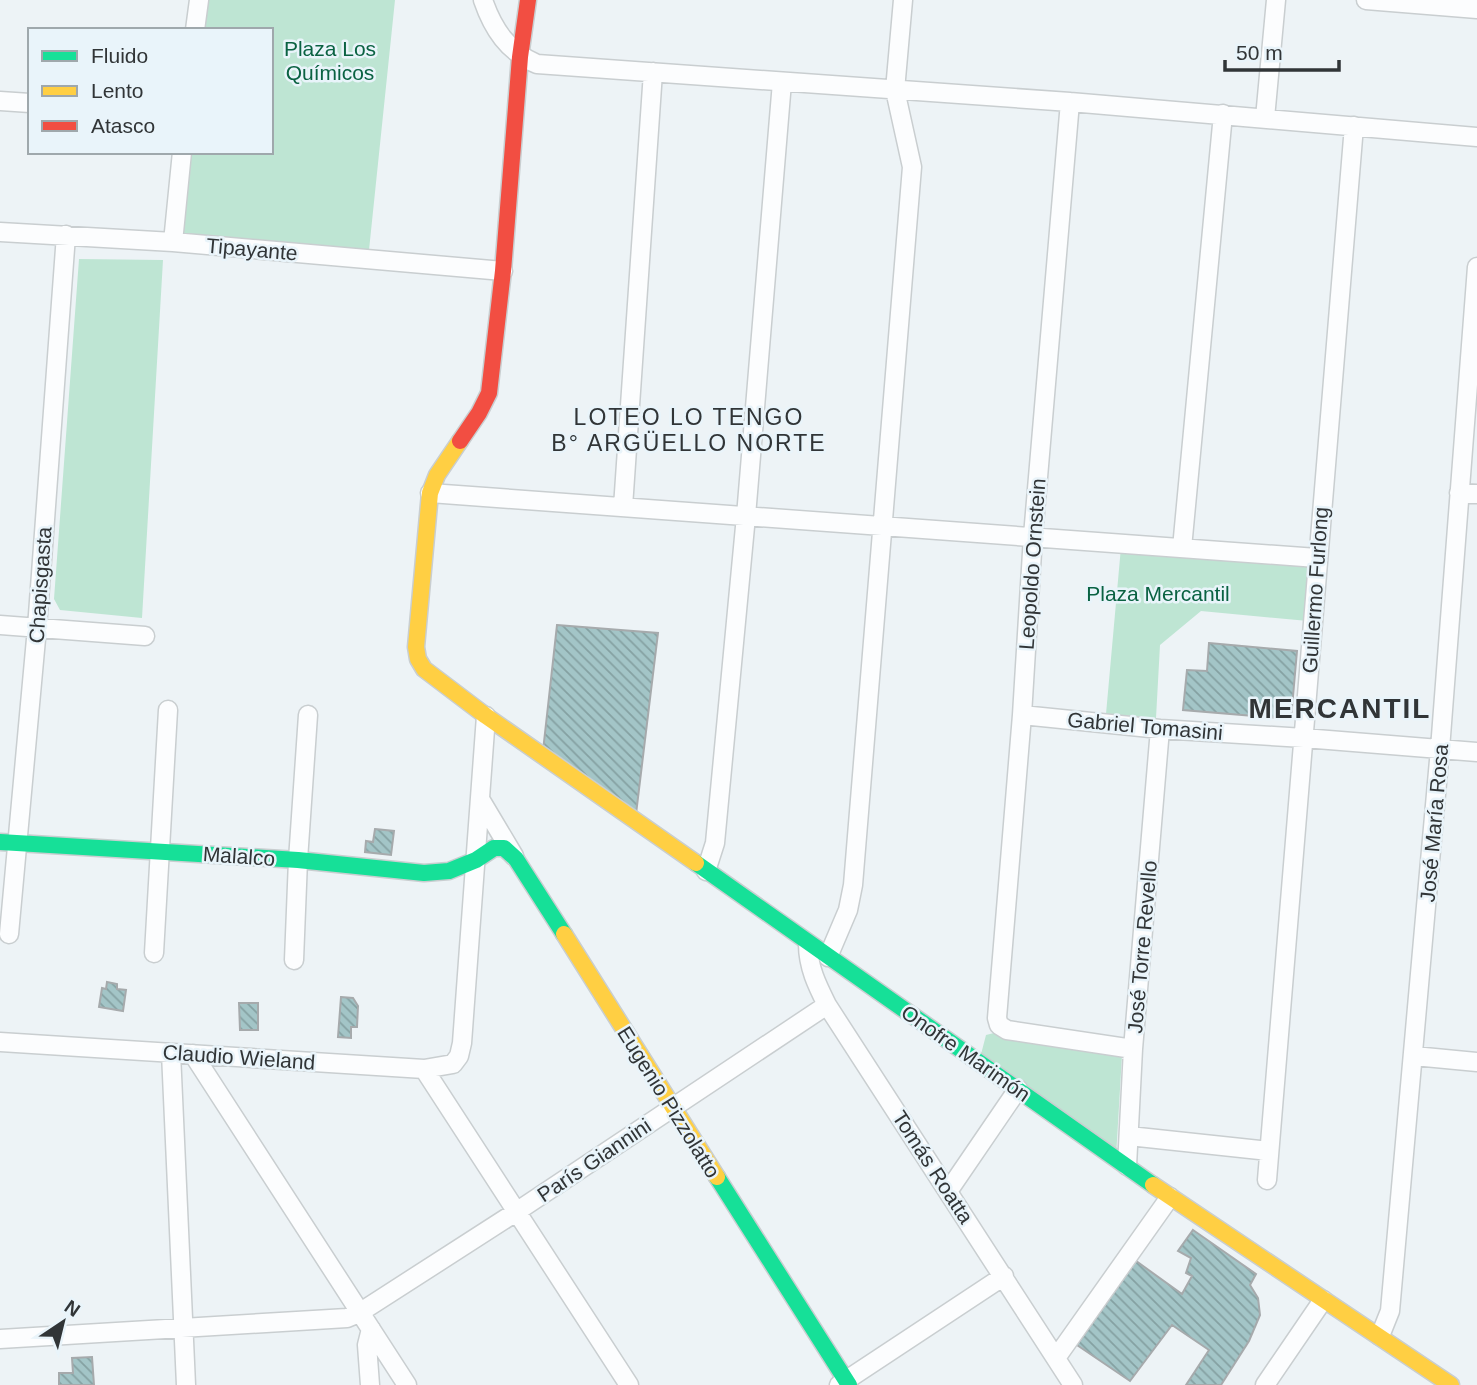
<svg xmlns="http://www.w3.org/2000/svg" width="1477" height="1385" viewBox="0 0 1477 1385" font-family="Helvetica,sans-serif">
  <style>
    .green { fill: #bee5d3 }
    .building { fill: url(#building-back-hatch); stroke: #a6aaac; stroke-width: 2 }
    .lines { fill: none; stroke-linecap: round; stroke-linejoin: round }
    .street-casing { stroke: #c9ced0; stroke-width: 21 }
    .fast-casing { stroke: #c9ced0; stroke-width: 19 }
    .slow-casing { stroke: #c9ced0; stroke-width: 19 }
    .jam-casing { stroke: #c9ced0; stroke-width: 19 }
    .street { stroke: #fcfdfe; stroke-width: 18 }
    .fast { stroke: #16e098; stroke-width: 16 }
    .slow { stroke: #ffcf43; stroke-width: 16 }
    .jam { stroke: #f24e42; stroke-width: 16 }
    .labels { text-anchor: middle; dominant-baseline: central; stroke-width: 5; stroke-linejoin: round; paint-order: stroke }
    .park-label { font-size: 21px; fill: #0a6242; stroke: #e9f4fa }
    .street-label { font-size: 21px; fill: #313537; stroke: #e9f4fa }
    .neighbourhood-label { font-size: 23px; letter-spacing: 2px; fill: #313537; stroke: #e9f4fa }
    .district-label { font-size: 28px; font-weight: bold; letter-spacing: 2px; fill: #313537; stroke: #e9f4fa }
  </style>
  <defs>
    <pattern id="building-back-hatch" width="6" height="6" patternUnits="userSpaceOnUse" patternTransform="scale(1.75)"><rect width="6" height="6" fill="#a3c5c7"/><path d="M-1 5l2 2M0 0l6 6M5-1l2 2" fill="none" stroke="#85a1a2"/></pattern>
  </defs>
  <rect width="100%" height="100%" fill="#edf3f6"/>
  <path class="green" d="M208,0H395L369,250L182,234L191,152H271V30H204Z
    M79,259L163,260L142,618L60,610L54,599Z
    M1121,547L1312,562L1308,621L1201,611L1160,645L1156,718L1106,714Z
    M994,1033L1122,1055L1116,1157L979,1062L986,1035Z"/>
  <path class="building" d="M557,625L658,633L636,814L543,751Z
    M1209,643L1297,651L1291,719L1183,710L1187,670L1207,671Z
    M375,829L394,831L391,855L365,852L366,841L373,842Z
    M107,982L117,984V989L126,990L123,1011L99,1007L102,988L106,989Z
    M341,997L353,998L358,1006L357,1027H351V1038L338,1037Z
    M239,1003H258V1030H240Z
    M1193,1230L1256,1274L1250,1285L1258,1298L1260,1315L1249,1341L1221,1385H1186L1209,1350L1172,1325L1130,1381L1077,1345L1136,1261L1182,1294L1192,1276L1186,1273L1191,1258L1178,1251Z
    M92,1357L94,1385H59V1373H73L72,1358Z"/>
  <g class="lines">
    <g class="street-casing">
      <path id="street" d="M483,0C493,29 508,52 537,64L1070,102L1477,137
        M1366,0L1477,9
        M195,30L199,0
        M0,101L30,103
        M1070,102L1033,536L1022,715L997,1018L999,1025L1007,1030L1133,1049
        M1265,118L1276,0
        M0,232L173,242L503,271
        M173,242L182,152
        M430,493L1317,558
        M1459,493L1477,494
        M623,507L653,72
        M1182,548L1223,114
        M0,625L145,636
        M1022,715L1160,729L1304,738L1477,752
        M480,799L514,856
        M706,871L715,843L746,516L782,82
        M9,934L37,628L66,235
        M808,944C808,967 817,985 827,1005L1073,1385
        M154,953L168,710
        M828,957L848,910L853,885L912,167L895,90L903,0
        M294,960L298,860L308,715
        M0,1042L424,1069L453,1064L459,1056L462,1043L486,716
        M171,1053L186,1385
        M193,1054L407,1385
        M1414,1056L1477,1062
        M424,1069L629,1385
        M1129,1136L1269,1151
        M1127,1166L1133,1049L1160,729
        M1267,1180L1354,126
        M949,1190L1018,1089
        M1380,1336L1390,1311L1440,749L1477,267
        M0,1339L347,1318L359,1313L516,1212L827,1005
        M1056,1358L1170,1197
        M370,1385L367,1345L371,1329
        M839,1385L1004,1276
        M1265,1385L1323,1300"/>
    </g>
    <g class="fast-casing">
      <path id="fast" d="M0,842L298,860L424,873L449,871L476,860L494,848H504L516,859L564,934
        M696,863L1153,1185
        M717,1177L849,1385"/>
    </g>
    <g class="slow-casing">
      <path id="slow" d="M460,441L437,475L430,493L416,647L418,659L424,669L486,716L696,863
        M564,934L717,1177
        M1153,1185L1451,1385"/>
    </g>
    <g class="jam-casing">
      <path id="jam" d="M460,441L479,413L489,393L503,271L520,57L528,0"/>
    </g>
    <use href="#street" class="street"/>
    <use href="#fast" class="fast"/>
    <use href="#slow" class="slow"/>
    <use href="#jam" class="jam"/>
  </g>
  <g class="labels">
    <g class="park-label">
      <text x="330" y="48">Plaza Los<tspan x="330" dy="24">Químicos</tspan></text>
      <text x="1158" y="593">Plaza Mercantil</text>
    </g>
    <g class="street-label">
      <text transform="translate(252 249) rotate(5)">Tipayante</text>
      <text transform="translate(1032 564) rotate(-86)">Leopoldo Ornstein</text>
      <text transform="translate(40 585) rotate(-86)">Chapisgasta</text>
      <text transform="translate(1315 590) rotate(-86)">Guillermo Furlong</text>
      <text transform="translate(1145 726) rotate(5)">Gabriel Tomasini</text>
      <text transform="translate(1434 823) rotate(-85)">José María Rosa</text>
      <text transform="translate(239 856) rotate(4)">Malalco</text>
      <text transform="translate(1142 947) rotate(-85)">José Torre Revello</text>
      <text transform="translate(966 1053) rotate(35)">Onofre Marimón</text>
      <text transform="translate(239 1057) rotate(4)">Claudio Wieland</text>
      <text transform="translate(669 1102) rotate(58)">Eugenio Pizzolatto</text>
      <text transform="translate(594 1160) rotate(-34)">París Giannini</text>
      <text transform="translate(933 1167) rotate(57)">Tomás Roatta</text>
    </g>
    <g class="neighbourhood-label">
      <text x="689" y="417">LOTEO LO TENGO<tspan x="689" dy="26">B° ARGÜELLO NORTE</tspan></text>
    </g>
    <g class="district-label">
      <text x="1340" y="708">MERCANTIL</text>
    </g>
  </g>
  <rect x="28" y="28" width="245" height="126" fill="#e9f4fa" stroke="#9fa8ac" stroke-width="2"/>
  <rect x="42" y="51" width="35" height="10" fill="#16e098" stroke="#9fa8ac" stroke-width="2"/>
  <text x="91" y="63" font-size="21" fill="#313537">Fluido</text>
  <rect x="42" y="86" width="35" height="10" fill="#ffcf43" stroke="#9fa8ac" stroke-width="2"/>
  <text x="91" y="98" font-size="21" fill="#313537">Lento</text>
  <rect x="42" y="121" width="35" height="10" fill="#f24e42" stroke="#9fa8ac" stroke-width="2"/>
  <text x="91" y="133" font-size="21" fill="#313537">Atasco</text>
  <g transform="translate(63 1322) rotate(35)" stroke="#e9f4fa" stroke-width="5" paint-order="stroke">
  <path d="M0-5L12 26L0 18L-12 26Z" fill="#313537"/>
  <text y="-10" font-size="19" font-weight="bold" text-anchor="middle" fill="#313537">N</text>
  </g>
  <path d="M1225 60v10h114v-10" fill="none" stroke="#313537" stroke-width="3.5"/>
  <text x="1236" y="60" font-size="21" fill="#313537" stroke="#e9f4fa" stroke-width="5" paint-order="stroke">50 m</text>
</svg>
